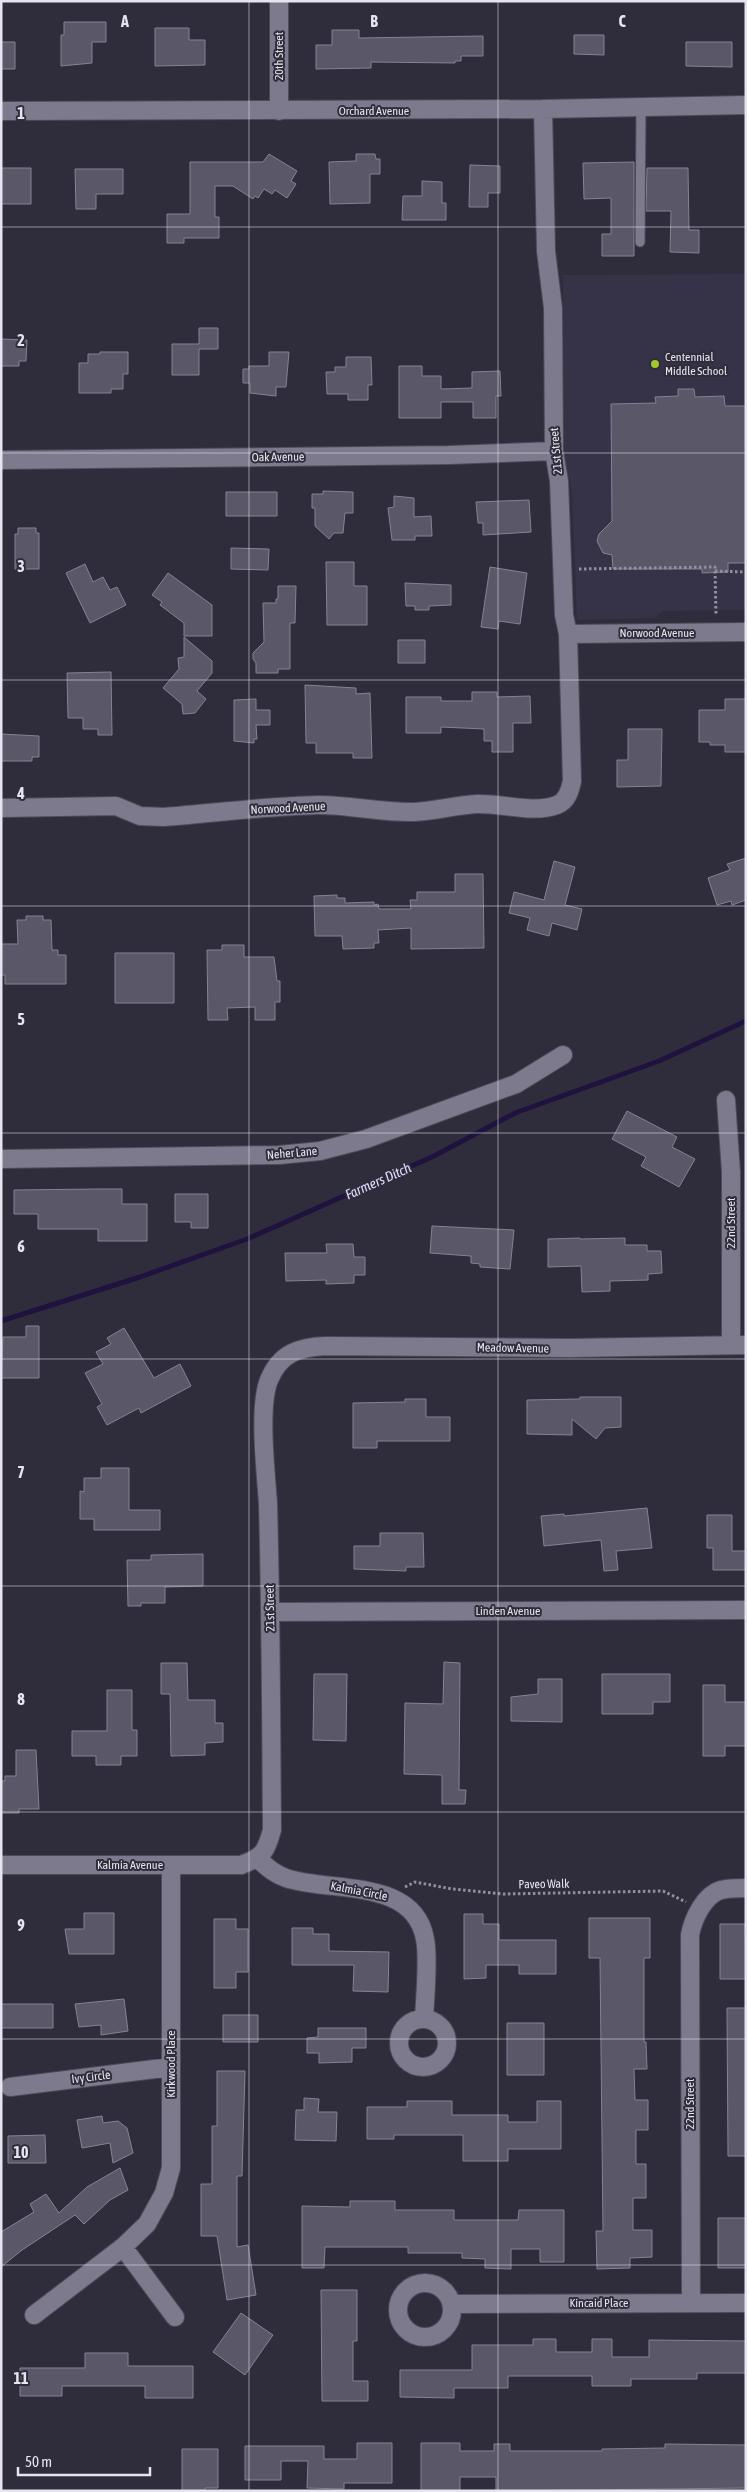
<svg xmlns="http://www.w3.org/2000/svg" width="747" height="2492" viewBox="0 0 747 2492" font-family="'Asap Condensed',sans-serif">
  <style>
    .built { fill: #363248 }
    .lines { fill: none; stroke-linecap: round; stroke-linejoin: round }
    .stream { stroke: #20123f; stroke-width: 5 }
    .building { fill: #5a5769; stroke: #858295 }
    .service-casing { stroke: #4e4b58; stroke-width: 11 }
    .minor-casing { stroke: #4e4b58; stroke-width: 20 }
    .path { stroke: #92909d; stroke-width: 3; stroke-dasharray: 2.5 2.5; stroke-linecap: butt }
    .service { stroke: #7d7a8d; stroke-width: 9 }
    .minor { stroke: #7d7a8d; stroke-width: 18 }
    .grid { fill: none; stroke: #e6e5ef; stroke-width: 1; stroke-opacity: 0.55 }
    .poi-dot { fill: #a1c929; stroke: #2f2d3c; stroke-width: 2 }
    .labels { text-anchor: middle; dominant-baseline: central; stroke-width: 4; stroke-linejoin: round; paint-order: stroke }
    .street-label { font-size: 12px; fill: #e6e5ef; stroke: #2f2d3c }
    .poi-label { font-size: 12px; fill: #e6e5ef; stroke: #2f2d3c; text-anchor: start }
    .water-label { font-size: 14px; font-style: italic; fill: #e3defe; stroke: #2f2d3c }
    .grid-label { font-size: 16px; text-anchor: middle; font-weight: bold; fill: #e6e5ef; stroke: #2f2d3c; stroke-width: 4; stroke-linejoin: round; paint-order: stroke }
  </style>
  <rect width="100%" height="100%" fill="#2f2d3c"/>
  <path class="built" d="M746,274V610L663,611L655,618L577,620L572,492L564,453L563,275Z"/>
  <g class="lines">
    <path class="stream" d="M1,1321L140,1277L247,1239L434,1156L515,1113L659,1061L746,1021"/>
  </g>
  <path class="building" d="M64,22H106V42H92V63L61,66V35H64Z
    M155,28H189V40H205V65L155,66Z
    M332,30H359V38L483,36V56H461V61H455V63L371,62V68L316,69V45H332Z
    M574,35H604V55L574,54Z
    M1,42H15V69H1Z
    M686,42H732V67L686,66Z
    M269,154L297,171L291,181L296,184L287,198L275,190L272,194L264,189L258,198L255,196L253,199L233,186H215V217H219V238H184V243H167V214H190V162H263Z
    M356,154H375L376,159H380V174H370V203L330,204L329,162L356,161Z
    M634,162V256H602V234H611V198L584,199L583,163Z
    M470,165L500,166V193H488V207H469Z
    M1,168H31V204H1Z
    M647,168H688L689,230H699V253L670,252L671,211H646Z
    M75,169H123V194H96V209H76Z
    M422,181L442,182V203H446V220H402L403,196H422Z
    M199,328H218V349H199V375H172V344H199Z
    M1,339L27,340L26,361H19V366H1Z
    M100,352H128V374H123V389H111V393H79V363H88V354H100Z
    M269,352H289L286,387H276V396L250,393V383H243V369H249V366H269Z
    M346,357H371L372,385H368V400H348V394H327L326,372H335V367H346Z
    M399,366H422V376H441V389L472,388V372L500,371L501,396H496V418H473V402H441V418H399Z
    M678,389H694L695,397L724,396L725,406H746V563H728V572L702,573V569H613L612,555L603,553L597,541L599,534L612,521L611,404L656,403L655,397L678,396Z
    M323,491L353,492V513H345L343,533H334L329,539L315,526V508H312V494H323Z
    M226,492H277V516H226Z
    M394,496L414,498V517L431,516L432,536H415V540H392L388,508L394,507Z
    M529,500L531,532L483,535V523H478L476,502Z
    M18,528H36V533H39V569H15V534H18Z
    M231,548L269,549L268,570L231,569Z
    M326,562H354V586H367V625H327Z
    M85,564L93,582L103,577L110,590L117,587L126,605L90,623L66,573Z
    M490,567L527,573L520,624L499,621L498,629L481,627Z
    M168,573L212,605V636H184V623L160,605L162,602L152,595Z
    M405,583L451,585V605L429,606V610H415V606H406Z
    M278,586H296L295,623H290V669H278V673H256V663L253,659V653L264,642L263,603H276V599H278Z
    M184,637L212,661V673L197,691L206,699L195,713L183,714L182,704L163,688L179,669L178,658L184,657Z
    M398,640H425V663H398Z
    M111,672L112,735H98V729H83V718H68L67,673Z
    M305,685L356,688V694L370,693L372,758H353V753H316V743H306Z
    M472,692H497V697L530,696L531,723H513V752H492V741H484V729L441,727V733H406V697H441V701H472Z
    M256,699V710H270V725H256L257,739H254V743L234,741V700Z
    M725,699H746V752H725V745H710V742H699V710H725Z
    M628,729H662L661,786L617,787V760H628Z
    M1,734L39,736V757H32V761H1Z
    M746,858V900L732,905L731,901L717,905L708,878L730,870L727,864Z
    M554,861L575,867L565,905L582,909L577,930L552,923L549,936L527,930L530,918L509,913L514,892L544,900Z
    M455,874H483L484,948L411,949V928L378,930L379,943H374V948L343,949L342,936H315L314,896L337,895V898H345V903L374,902V905L378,904L379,909H411L410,900H417V892H455Z
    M26,916H43V920H51L52,950H58V955H66V984H5V975H1V944H18L17,920H26Z
    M222,945H244V957H274L277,981H280V1002H275V1020H255V1007L227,1008L228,1020H208L207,950H222Z
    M115,953H174V1003H115Z
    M627,1111L677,1137L672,1147L695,1159L679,1187L641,1166L646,1157L612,1139Z
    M98,1189H122V1204H147V1241H98V1229H38V1214H14V1190Z
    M175,1194H208V1228H191V1222H175Z
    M432,1226L514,1230L510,1269L480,1267V1264L471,1263V1256L430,1253Z
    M580,1238V1239L625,1238V1245H647V1251H661L662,1273L648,1274V1280L610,1281V1291L582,1292L581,1266L548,1267V1239Z
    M326,1244H353L354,1257H365V1275H354V1283L326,1284V1280L286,1281L285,1253H327Z
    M26,1326H39V1378H1L3,1337H26Z
    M124,1328L154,1378L180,1364L191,1386L141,1413L139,1408L107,1425L97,1407L102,1404L85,1373L103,1364L96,1352L111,1344L107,1338Z
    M580,1397H621V1427L605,1428L596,1439L572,1419V1435L527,1434V1400L580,1399Z
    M405,1399H426V1417H450V1441H377V1448H353V1403L405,1402Z
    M101,1468H129V1510H160V1530H94V1519H80V1491L84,1492V1478H101Z
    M647,1508L652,1548L616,1551L618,1570L604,1571L601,1540L544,1546L541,1516L564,1514V1516Z
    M707,1515H732V1551H746V1570H713V1548H707Z
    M380,1533H423L424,1567H406V1571L354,1569V1546H380Z
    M203,1554V1586L165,1587V1603H141V1606H128L127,1560H151V1555Z
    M444,1662L460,1663L459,1790H466L465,1804H442V1775L404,1774L405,1703L443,1704Z
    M161,1663H187L188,1700H215V1723H223V1742L205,1743V1755L171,1756L170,1694H161Z
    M314,1674H347L346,1741L313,1740Z
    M602,1674H670V1702H653V1714H602Z
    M538,1679H562V1722L511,1721V1697L538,1694Z
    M703,1685H725V1702H746V1746H725V1756H703Z
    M107,1690H132V1730H137V1756H121V1765H96V1756H72V1731H107Z
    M16,1750H36L39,1809H19V1813H1V1781H5V1776H16Z
    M84,1913H114V1954H69L65,1929H84Z
    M464,1914H483V1924H499V1940H556V1974H519V1965H486V1978L464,1979Z
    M589,1918H650V1958H644V2042H646L647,2069H634L635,2100H648V2130H636V2164H646V2198H633V2230H652V2257L630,2258V2268L597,2269L596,2231H603L600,1958H589Z
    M214,1919H236V1929H248V1972H236V1988H214Z
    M720,1924H745L746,1979H720Z
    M292,1928H313V1934H329V1951L389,1952L388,1992L353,1991L354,1965H292Z
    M124,1999L128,2031L101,2035V2025L79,2027L75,2004Z
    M1,2004H53V2028H1Z
    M727,2008H746V2156H728Z
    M223,2015H258V2042H223Z
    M507,2023H544V2075H507Z
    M318,2028H366V2048H352V2062L319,2063V2053H307V2038L318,2037Z
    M217,2071H245L242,2176H237V2247L248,2245L256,2295L227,2300L217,2236H201V2184H212V2126H217Z
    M304,2098L319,2099L318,2112H337L336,2141L295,2140L296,2110H304Z
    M407,2101H452V2115H508V2122H537V2101H561V2149H508V2161H463V2135H394V2139H367V2107H407Z
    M102,2116L103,2123L118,2121L127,2128L133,2153L113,2163L110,2143L82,2148L77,2120Z
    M45,2135L46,2163H8V2136Z
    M120,2168L128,2190L110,2200L84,2224L75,2215L22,2250L1,2267V2232L34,2212L30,2204L46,2194L59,2213L87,2187Z
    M350,2201H395V2210H454V2220H518L519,2210H564V2262H540V2249H511V2269L485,2268V2259L462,2258V2253H408V2247H325L324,2268H302V2206L350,2207Z
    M718,2218H746V2268H718Z
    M321,2290H357V2341H353V2381H368V2401H322Z
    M241,2313L273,2335L245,2375L213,2352Z
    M533,2339H556V2352H592V2339H612V2357H649V2340L746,2341V2373H697V2379H631V2386H592V2376H508V2388H454V2398L400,2397V2370H472V2345H533Z
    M85,2353H128V2366H193V2398H145V2386H62V2396H20V2368H85Z
    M357,2443H392V2483H344V2489L307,2488L308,2461H281V2480H245V2446H324V2459H357Z
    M421,2443H460V2451H494V2444H510V2451H602V2449L665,2448V2444L746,2445V2488L496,2491V2477H460V2491H421Z
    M182,2449H218V2488H205V2491H182Z"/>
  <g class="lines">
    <g class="service-casing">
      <path id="service" d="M640,242L641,106"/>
    </g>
    <g class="minor-casing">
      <path id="minor" d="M279,1V111
        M1,111L543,109L746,105
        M1,460L449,455L554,451
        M568,634L746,632
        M1,808L116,806L140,816L164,817C216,813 268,806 319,805C351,805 382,813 414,812C436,811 456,805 477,804C502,803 533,814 557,805C567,801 570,791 572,781L568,634L564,615L559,481L554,451L553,308L546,251L543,109
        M726,1100L731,1172V1345
        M1,1159L279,1155L320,1151L366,1139L516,1084L563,1055
        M270,1612L746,1610
        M258,1859C267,1867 274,1874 286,1878C330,1893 414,1877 425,1939C429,1958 425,1997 424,2019
        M1,1865H241C263,1857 266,1852 272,1830C271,1722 271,1613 268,1504C266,1473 258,1407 269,1380C280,1353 299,1347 326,1346L570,1348L746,1345
        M399 2043a24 24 0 1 1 48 0a24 24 0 1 1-48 0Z
        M10,2087L171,2067
        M123,2247L175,2317
        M398 2310a27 27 0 1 1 54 0a27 27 0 1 1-54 0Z
        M691,2303L690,1935C693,1919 704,1895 721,1890C729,1888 738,1888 746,1888
        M452,2304L746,2303
        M34,2315L123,2247L147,2224L164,2193L171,2168V1865"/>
    </g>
    <path class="path" d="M579,569L715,567L716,616
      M715,571L746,572
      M405,1887L415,1882L452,1889L503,1894L663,1891L686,1902"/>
    <use href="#service" class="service"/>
    <use href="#minor" class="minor"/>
  </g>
  <path class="grid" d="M249,1V2491M498,1V2491M1,227H746M1,453H746M1,680H746M1,906H746M1,1133H746M1,1359H746M1,1586H746M1,1812H746M1,2039H746M1,2265H746"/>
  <circle class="poi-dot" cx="655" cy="364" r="5"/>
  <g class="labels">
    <g class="street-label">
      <text transform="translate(279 56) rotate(-90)">20th Street</text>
      <text x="374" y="111">Orchard Avenue</text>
      <text transform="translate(556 451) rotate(-95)">21st Street</text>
      <text transform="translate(278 457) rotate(-1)">Oak Avenue</text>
      <text x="657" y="633">Norwood Avenue</text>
      <text transform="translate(288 808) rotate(-3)">Norwood Avenue</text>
      <text transform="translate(292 1153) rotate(-5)">Neher Lane</text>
      <text transform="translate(731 1223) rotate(-90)">22nd Street</text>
      <text transform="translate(513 1348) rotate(1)">Meadow Avenue</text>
      <text transform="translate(270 1608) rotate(-91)">21st Street</text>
      <text x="508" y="1611">Linden Avenue</text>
      <text x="130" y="1865">Kalmia Avenue</text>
      <text transform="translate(544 1884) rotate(-1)">Paveo Walk</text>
      <text transform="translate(359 1891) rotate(11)">Kalmia Circle</text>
      <text transform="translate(171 2064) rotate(-90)">Kirkwood Place</text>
      <text transform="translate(91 2077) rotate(-7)">Ivy Circle</text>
      <text transform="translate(690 2104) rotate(-90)">22nd Street</text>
      <text x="599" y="2303">Kincaid Place</text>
    </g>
    <g class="poi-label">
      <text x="665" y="357">Centennial<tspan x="665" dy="14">Middle School</tspan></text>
    </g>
    <g class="water-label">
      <text transform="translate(378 1181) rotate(-24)">Farmers Ditch</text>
    </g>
  </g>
  <g class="grid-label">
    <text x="125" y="27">A</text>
    <text x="374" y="27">B</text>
    <text x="622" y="27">C</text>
    <text x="21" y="119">1</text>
    <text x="21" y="346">2</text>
    <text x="21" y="572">3</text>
    <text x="21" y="799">4</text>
    <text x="21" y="1025">5</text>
    <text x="21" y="1252">6</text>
    <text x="21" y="1478">7</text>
    <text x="21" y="1705">8</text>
    <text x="21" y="1931">9</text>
    <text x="21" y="2158">10</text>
    <text x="21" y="2384">11</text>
  </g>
  <rect width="747" height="2492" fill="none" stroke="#e6e5ef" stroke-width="5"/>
  <path d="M18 2467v8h132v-8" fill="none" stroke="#e6e5ef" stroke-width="2.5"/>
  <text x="25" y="2467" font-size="15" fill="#e6e5ef" stroke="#2f2d3c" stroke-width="4" paint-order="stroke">50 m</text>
</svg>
